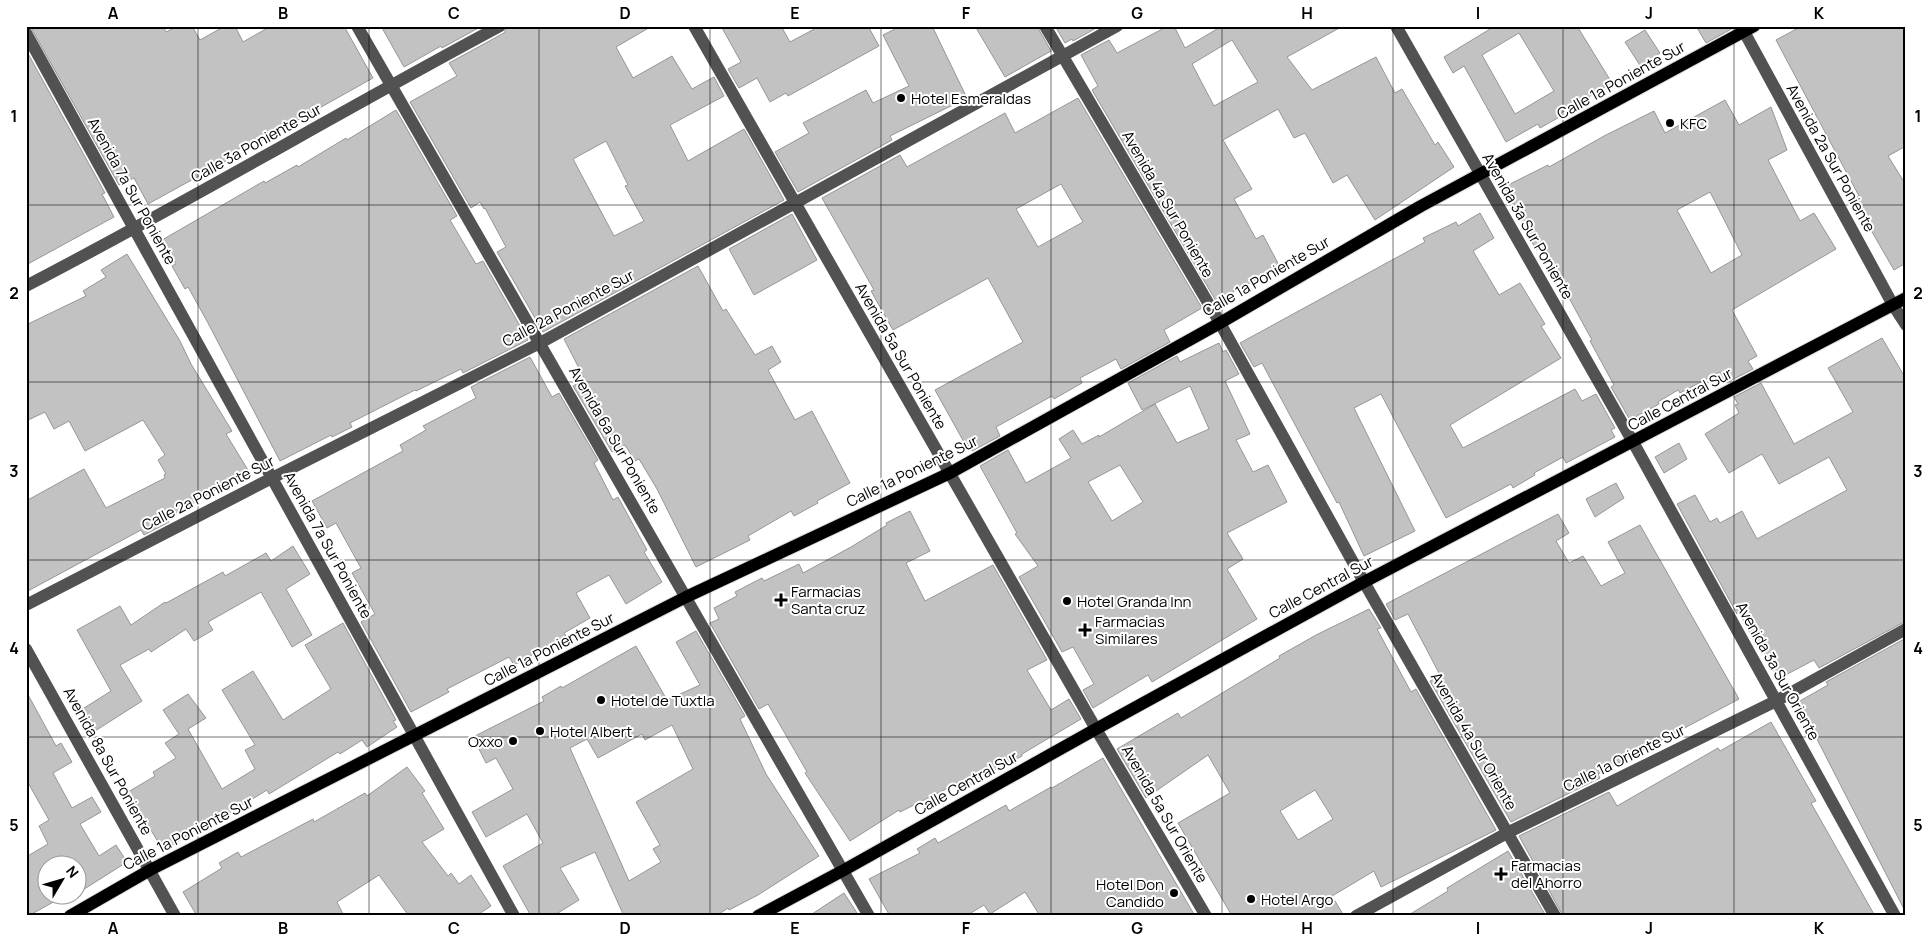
<svg xmlns="http://www.w3.org/2000/svg" width="1932" height="942" viewBox="0 0 1932 942" font-family="Manrope,sans-serif">
  <style>
    .building { fill: #c2c2c2; stroke: #969696; fill-rule: evenodd }
    .lines { fill: none; stroke-linecap: round; stroke-linejoin: round }
    .major-casing { stroke: #dbdbdb; stroke-width: 14 }
    .minor { stroke: #525252; stroke-width: 12 }
    .major { stroke: #000; stroke-width: 12 }
    .grid { fill: none; stroke: #000; stroke-width: 1; stroke-opacity: 0.55 }
    .poi-dot { fill: #000; stroke: #fff; stroke-width: 2 }
    .labels { text-anchor: middle; dominant-baseline: central; stroke-width: 4; stroke-linejoin: round; paint-order: stroke }
    .street-label { font-size: 15px; fill: #000; stroke: #fff }
    .poi-label { font-size: 15px; fill: #000; stroke: #fff; text-anchor: start }
    .neatline { fill: none; stroke: #000; stroke-width: 2 }
    .grid-label { font-size: 16px; text-anchor: middle; font-weight: bold; fill: #000 }
  </style>
  <rect width="100%" height="100%" fill="#fff"/>
  <path class="building" d="M30,26H163L166,32L178,26H192L200,40L225,26H235L243,42L271,26H344L373,78L257,143L255,140L226,156L228,160L148,204L134,178L119,185Z
    M381,26H482L442,48L441,46L404,67Z
    M508,26H652L616,47L633,78L672,56L692,89L714,77L724,96L670,125L688,161L744,129L784,200L543,332L497,252L506,247L485,208L484,209L480,202L471,208L410,102L457,76L449,63L504,33ZM606,141L628,185L625,186L644,221L614,236L573,159Z
    M721,26H781L790,42L820,26H868L879,46L788,96L786,93L770,102L757,78L739,88L728,69L741,62Z
    M901,26H932L967,98L890,136L892,140L798,192L775,152L809,133L803,123L866,90L873,103L909,86L883,35Z
    M975,26H1037L1051,51L1005,77Z
    M1055,26H1100L1073,41L1072,39L1065,43Z
    M1168,26H1174L1185,48L1222,26H1343L1287,57L1312,90L1376,57L1395,93L1402,89L1435,145L1438,142L1454,167L1375,220L1347,175L1333,183L1305,133L1294,138L1278,109L1223,140L1252,189L1234,199L1256,239L1263,235L1280,267L1216,301L1092,90L1098,86L1081,55L1109,40L1117,53ZM1232,40L1258,82L1214,106L1192,64Z
    M1495,26H1577L1612,83L1561,113L1563,115L1540,128L1538,124L1506,142L1464,66L1453,73L1444,57ZM1519,33L1554,91L1515,114L1482,55Z
    M1696,26H1733V28L1706,43Z
    M1802,26H1906V146L1888,156L1906,185V263L1894,270L1853,199L1859,196L1776,40Z
    M1645,30L1660,53L1641,67L1625,42Z
    M26,50L105,193L102,194L114,217L26,265Z
    M1078,98L1202,308L1164,330L1170,342L1121,369L1116,359L1080,378L1082,383L1054,399L1052,396L996,427L1000,436L972,451L967,443L965,444L935,390L1023,342L988,278L893,330L871,291L874,290L822,198L900,155L907,167L1005,113L1015,133ZM1061,184L1083,222L1038,247L1016,209Z
    M1725,100L1739,125L1771,107L1787,150L1768,160L1800,221L1814,213L1836,249L1732,310L1757,356L1748,361L1753,369L1726,383L1720,372L1680,393L1678,390L1658,402L1659,404L1630,420L1611,387L1614,385L1590,341L1592,340L1541,247L1536,250L1504,187L1548,165L1549,167L1604,136L1654,111L1665,133ZM1710,192L1742,255L1711,273L1677,210Z
    M396,110L457,216L450,220L476,264L483,261L528,340L463,373L461,369L416,391L415,390L350,423L352,427L332,437L331,435L280,461L208,323L188,287L185,289L172,266L176,264L162,240L264,181L265,183L297,165L298,167L346,138L347,140Z
    M1480,213L1494,238L1473,251L1499,295L1520,283L1545,324L1541,326L1561,358L1450,425L1463,448L1575,389L1582,401L1596,394L1615,428L1611,430L1615,437L1566,463L1563,457L1534,473L1535,475L1513,488L1511,484L1446,518L1381,394L1354,408L1415,531L1364,556L1339,502L1337,503L1262,363L1254,367L1240,343L1425,242L1423,238L1456,222L1458,226Z
    M792,214L817,260L754,295L729,249Z
    M127,254L180,341L191,364L232,431L226,434L248,470L167,519L169,522L144,535L141,530L26,592V501L84,469L106,508L165,478L164,475L166,474L158,460L165,455L143,420L85,451L69,421L54,429L45,412L26,421V325L86,296L83,291L106,277L101,270Z
    M698,266L723,311L726,309L755,355L772,346L781,362L768,370L795,420L812,411L850,483L817,501L818,503L794,516L791,511L748,536L750,540L696,567L657,489L639,459L635,461L625,445L612,452L573,386L585,380L564,339Z
    M1882,338L1906,379V621L1819,668L1814,660L1778,679L1762,649L1759,651L1739,612L1737,614L1677,504L1695,495L1710,522L1717,518L1720,523L1742,511L1757,539L1847,490L1829,457L1779,484L1762,454L1729,473L1705,434L1739,413L1735,405L1738,404L1734,397L1761,383L1794,444L1853,412L1828,368Z
    M1219,343L1223,352L1226,350L1239,374L1225,381L1250,434L1236,440L1253,472L1268,465L1287,502L1227,533L1243,559L1227,569L1257,619L1152,682L1148,675L1093,708L1083,690L1094,684L1073,647L1062,652L1019,577L1038,566L1015,534L1017,533L980,466L1008,450L1026,483L1071,458L1059,439L1073,430L1082,444L1099,435V437L1155,404L1177,443L1209,429L1190,386L1142,410L1128,383L1177,356L1180,362ZM1120,465L1143,502L1112,521L1088,482Z
    M530,357L552,397L559,393L598,460L594,463L613,500L618,497L647,550L644,552L662,582L626,604L609,575L576,593L590,618L564,633L566,636L514,665L509,657L447,689L449,692L411,712L361,622L375,614L352,573L361,568L336,523L327,528L312,501L403,451L400,445L426,430L423,426L476,398L471,387Z
    M1679,443L1687,459L1664,473L1655,457Z
    M1616,483L1624,498L1595,517L1586,499Z
    M910,511L930,551L906,563L925,601L993,565L1047,660L1027,670L1051,710L1069,699L1081,719L1022,754V756L992,771L993,773L964,789L960,782L900,812L899,810L850,841L805,773L807,772L768,704L759,709L710,623L719,619L714,608L737,596L735,592L762,578L764,581L799,564L803,573L851,547L887,525L886,523Z
    M1558,514L1569,533L1556,541L1569,563L1583,556L1601,586L1625,573L1608,542L1640,525L1739,699L1598,774L1600,778L1511,822L1430,681L1440,675L1408,614L1395,620L1386,604Z
    M293,546L310,574L286,589L312,635L292,647L261,592L208,622L213,630L194,641L186,629L151,652L149,649L120,665L142,701L95,731L81,710L111,691L77,630L120,606L131,625L165,602L166,603L223,572L225,576L266,553L271,561Z
    M1369,609L1381,628L1377,629L1411,692L1416,689L1496,830L1381,887L1374,871L1332,896L1344,916H1232L1178,823L1230,793L1208,755L1146,798L1117,749L1178,713L1181,718L1280,658L1279,656L1316,635ZM1315,790L1333,819L1298,840L1280,811Z
    M343,623L396,720L393,721L397,727L367,747L362,740L340,754L338,752L269,794L267,790L218,820L217,817L185,836L186,837L163,850L128,792L155,776L153,772L176,758L165,743L179,734L163,710L188,694L206,718L188,729L222,789L255,769L245,750L255,745L222,690L253,671L283,720L331,689L305,645Z
    M696,631L745,716L740,719L766,774L819,856L758,895L729,910L728,908L716,916H624L595,852L560,868L579,900L553,916H531L503,866L543,843L527,814L486,837L472,812L513,789L496,758L486,763L473,737L544,701L542,697L561,686L562,688L636,646L667,700L700,685L676,642ZM672,725L693,769L636,802L660,845L653,849L661,862L629,881L570,748L587,739L598,758L642,734L645,740Z
    M1906,638V913L1798,702L1828,685L1826,682Z
    M26,691L56,746L61,743L72,762L53,773L72,808L92,797L101,812L80,824L99,856L116,845L127,862L78,893V864H48V894H68L28,916L26,857L48,844L39,826L49,820L26,779Z
    M1771,722L1816,801L1811,803L1875,916H1563L1519,836L1609,792L1617,806L1718,748L1720,751Z
    M1103,758L1195,916H1040L1025,892L990,914L984,905L966,916H890L869,879L920,853L917,849L935,838L938,843L1006,805L1009,811L1051,787L1052,788Z
    M407,767L425,791L422,793L444,829L422,842L448,876L451,873L459,884L471,875L491,906L476,916H409L379,875L337,902L344,916H197L183,892L222,868L219,863L238,852L241,857L313,819L314,822L365,793L367,796Z
    M1508,851L1546,916H1407L1448,891L1447,888Z
    M844,893L859,916H809Z"/>
  <g class="lines">
    <g class="major-casing">
      <path id="major" d="M70,916L150,870L686,597L950,473L1220,323L1421,206L1754,26
        M758,916L844,870L1096,729L1364,582L1906,298"/>
    </g>
    <path class="minor" d="M357,26L869,916
      M694,26L1096,729L1206,916
      M1045,26L1220,323L1364,582L1555,916
      M1396,26L1633,442L1895,916
      M1741,26L1893,305L1906,325
      M26,33L514,916
      M26,286C186,203 341,111 500,26
      M26,605L272,478L540,343L1117,26
      M26,649L175,916
      M1356,916L1507,833L1776,701L1906,629"/>
    <use href="#major" class="major"/>
  </g>
  <path class="grid" d="M198,26V916M369,26V916M539,26V916M710,26V916M881,26V916M1051,26V916M1222,26V916M1393,26V916M1563,26V916M1734,26V916M26,205H1906M26,382H1906M26,560H1906M26,737H1906"/>
  <g class="poi-dot">
    <circle cx="901" cy="98" r="5"/>
    <circle cx="1670" cy="123" r="5"/>
    <path d="M778.5 592.5h5v5h5v5h-5v5h-5v-5h-5v-5h5z"/>
    <circle cx="1067" cy="601" r="5"/>
    <path d="M1082.5 622.5h5v5h5v5h-5v5h-5v-5h-5v-5h5z"/>
    <circle cx="601" cy="700" r="5"/>
    <circle cx="540" cy="731" r="5"/>
    <circle cx="513" cy="741" r="5"/>
    <path d="M1498.5 866.5h5v5h5v5h-5v5h-5v-5h-5v-5h5z"/>
    <circle cx="1174" cy="893" r="5"/>
    <circle cx="1251" cy="899" r="5"/>
  </g>
  <g class="labels">
    <g class="street-label">
      <text transform="translate(1621 80) rotate(-29)">Calle 1a Poniente Sur</text>
      <text transform="translate(256 143) rotate(-29)">Calle 3a Poniente Sur</text>
      <text transform="translate(1831 158) rotate(61)">Avenida 2a Sur Poniente</text>
      <text transform="translate(132 191) rotate(61)">Avenida 7a Sur Poniente</text>
      <text transform="translate(1168 204) rotate(60)">Avenida 4a Sur Poniente</text>
      <text transform="translate(1528 226) rotate(60)">Avenida 3a Sur Poniente</text>
      <text transform="translate(1266 276) rotate(-30)">Calle 1a Poniente Sur</text>
      <text transform="translate(568 308) rotate(-28)">Calle 2a Poniente Sur</text>
      <text transform="translate(901 356) rotate(60)">Avenida 5a Sur Poniente</text>
      <text transform="translate(1680 399) rotate(-28)">Calle Central Sur</text>
      <text transform="translate(615 440) rotate(60)">Avenida 6a Sur Poniente</text>
      <text transform="translate(912 471) rotate(-26)">Calle 1a Poniente Sur</text>
      <text transform="translate(208 493) rotate(-27)">Calle 2a Poniente Sur</text>
      <text transform="translate(328 545) rotate(61)">Avenida 7a Sur Poniente</text>
      <text transform="translate(1321 587) rotate(-28)">Calle Central Sur</text>
      <text transform="translate(549 649) rotate(-27)">Calle 1a Poniente Sur</text>
      <text transform="translate(1778 671) rotate(61)">Avenida 3a Sur Oriente</text>
      <text transform="translate(1474 741) rotate(60)">Avenida 4a Sur Oriente</text>
      <text transform="translate(1624 758) rotate(-26)">Calle 1a Oriente Sur</text>
      <text transform="translate(108 761) rotate(61)">Avenida 8a Sur Poniente</text>
      <text transform="translate(966 783) rotate(-29)">Calle Central Sur</text>
      <text transform="translate(1165 814) rotate(60)">Avenida 5a Sur Oriente</text>
      <text transform="translate(188 833) rotate(-27)">Calle 1a Poniente Sur</text>
    </g>
    <g class="poi-label">
      <text x="911" y="98">Hotel Esmeraldas</text>
      <text x="1680" y="123">KFC</text>
      <text x="791" y="591">Farmacias<tspan x="791" dy="17">Santa cruz</tspan></text>
      <text x="1077" y="601">Hotel Granda Inn</text>
      <text x="1095" y="621">Farmacias<tspan x="1095" dy="17">Similares</tspan></text>
      <text x="611" y="700">Hotel de Tuxtla</text>
      <text x="550" y="731">Hotel Albert</text>
      <text x="503" y="741" text-anchor="end">Oxxo</text>
      <text x="1511" y="865">Farmacias<tspan x="1511" dy="17">del Ahorro</tspan></text>
      <text x="1164" y="884" text-anchor="end">Hotel Don<tspan x="1164" dy="17">Candido</tspan></text>
      <text x="1261" y="899">Hotel Argo</text>
    </g>
  </g>
  <rect width="1932" height="942" fill="none" stroke="#ffffff" stroke-width="55"/>
  <g transform="translate(62 880) rotate(52)"><circle r="24" fill="#ffffff" stroke="#999999"/>
  <path d="M0-4L9 19L0 12L-9 19Z" fill="#000000"/>
  <text y="-8" font-size="14" font-weight="bold" text-anchor="middle" fill="#000000">N</text>
  </g>
  <rect x="28" y="28" width="1876" height="886" class="neatline"/>
  <g class="grid-label">
    <text x="113" y="19">A</text>
    <text x="283" y="19">B</text>
    <text x="454" y="19">C</text>
    <text x="625" y="19">D</text>
    <text x="795" y="19">E</text>
    <text x="966" y="19">F</text>
    <text x="1137" y="19">G</text>
    <text x="1307" y="19">H</text>
    <text x="1478" y="19">I</text>
    <text x="1649" y="19">J</text>
    <text x="1819" y="19">K</text>
    <text x="14" y="122">1</text>
    <text x="1918" y="122">1</text>
    <text x="14" y="299">2</text>
    <text x="1918" y="299">2</text>
    <text x="14" y="477">3</text>
    <text x="1918" y="477">3</text>
    <text x="14" y="654">4</text>
    <text x="1918" y="654">4</text>
    <text x="14" y="831">5</text>
    <text x="1918" y="831">5</text>
    <text x="113" y="934">A</text>
    <text x="283" y="934">B</text>
    <text x="454" y="934">C</text>
    <text x="625" y="934">D</text>
    <text x="795" y="934">E</text>
    <text x="966" y="934">F</text>
    <text x="1137" y="934">G</text>
    <text x="1307" y="934">H</text>
    <text x="1478" y="934">I</text>
    <text x="1649" y="934">J</text>
    <text x="1819" y="934">K</text>
  </g>
</svg>
